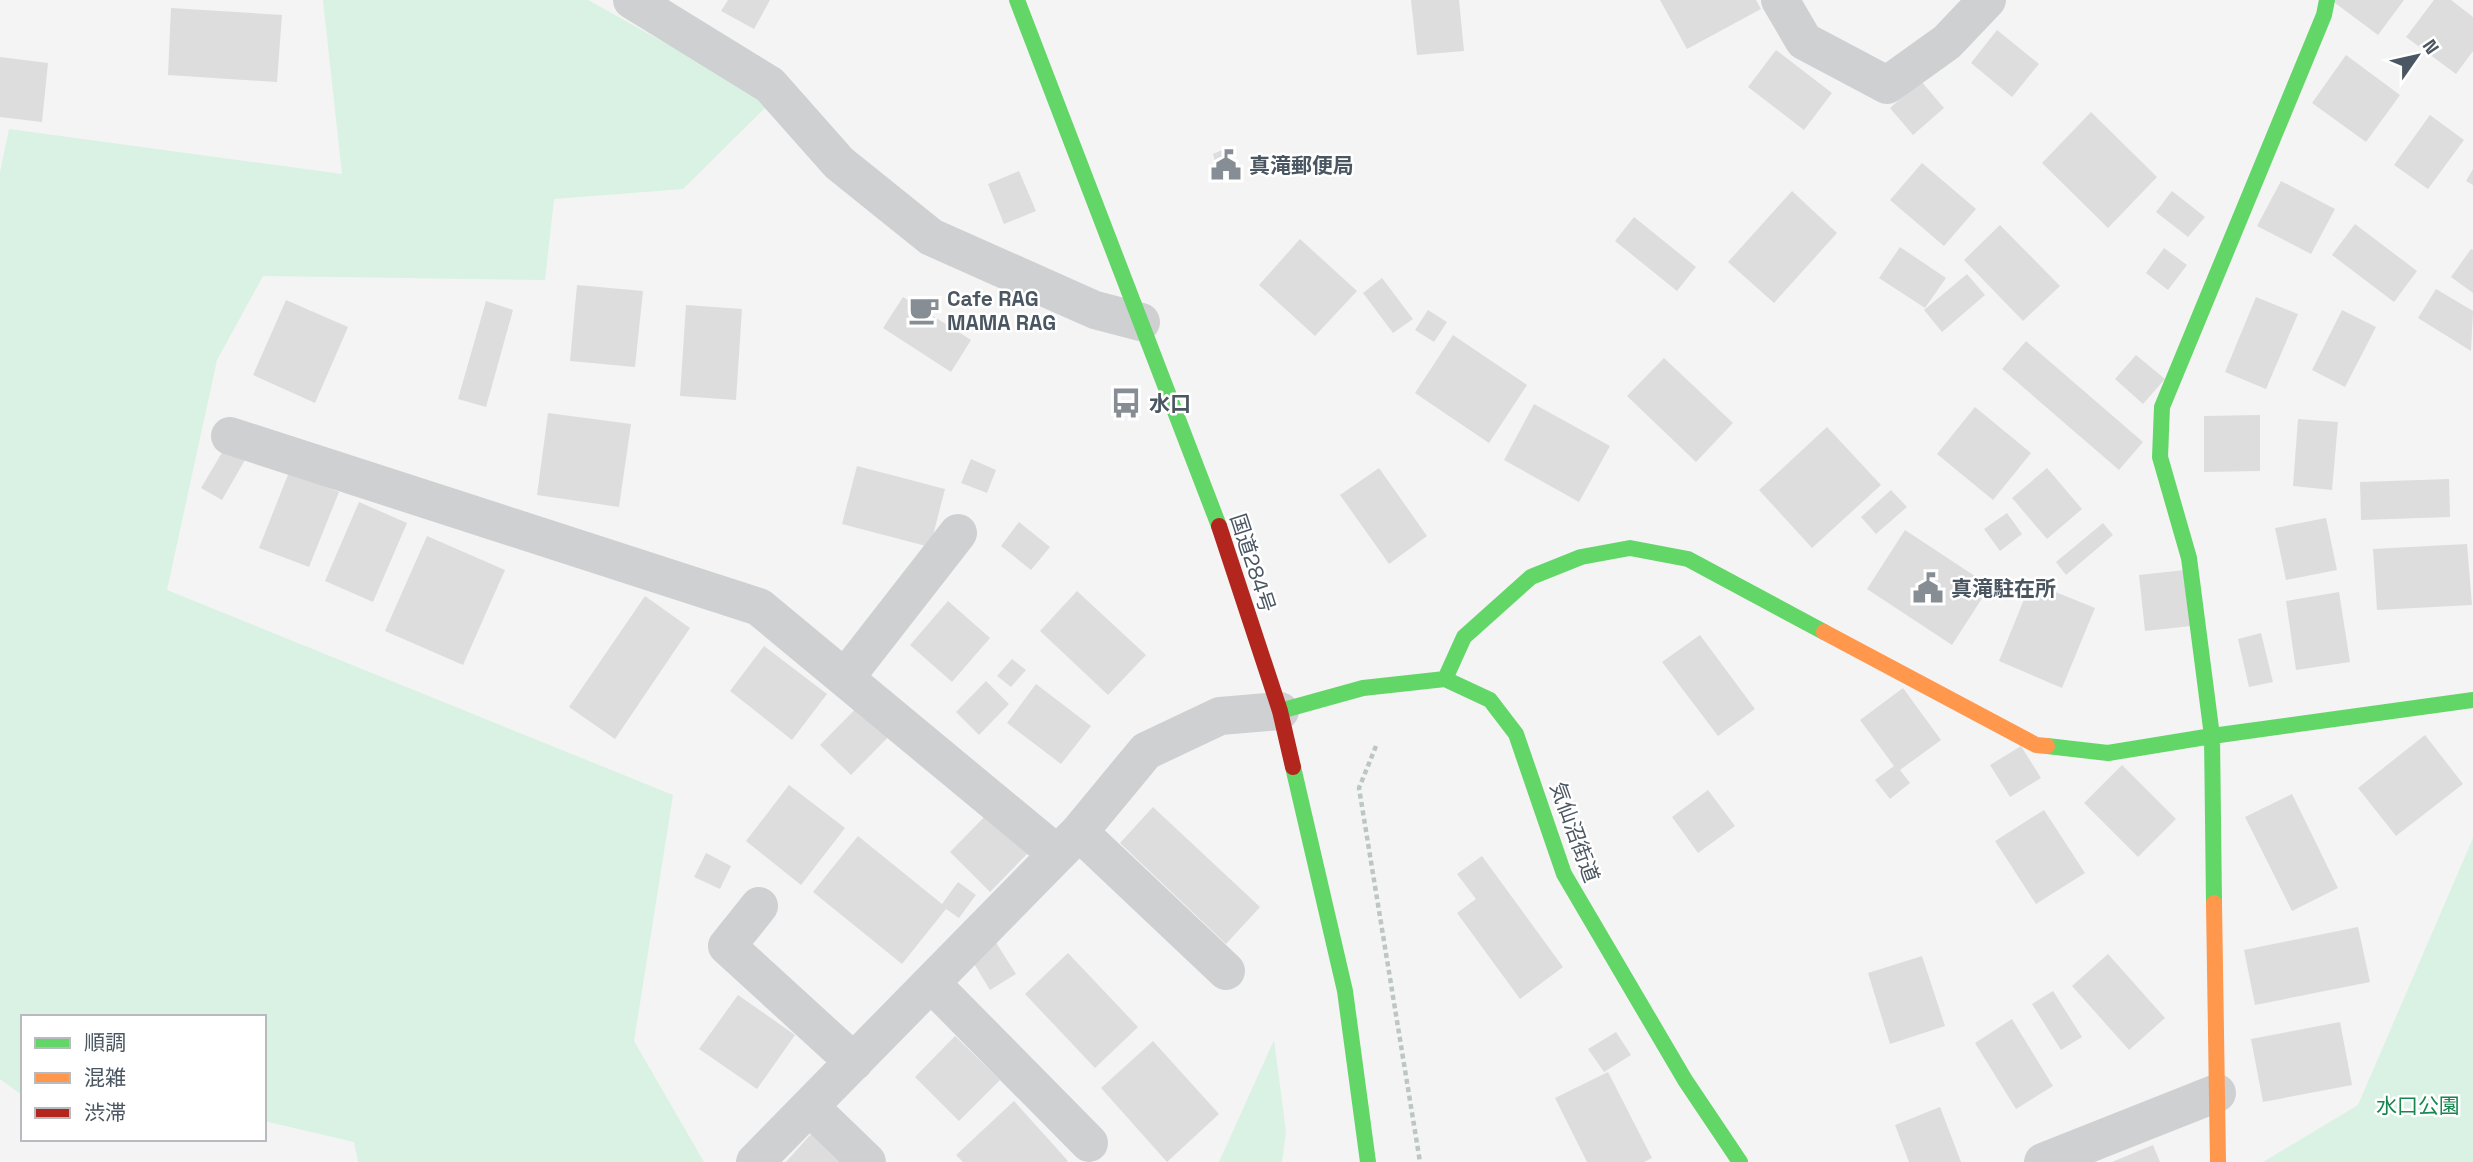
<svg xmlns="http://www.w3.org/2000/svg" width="2473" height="1162" viewBox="0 0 2473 1162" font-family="'Space Grotesk','Noto Sans JP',sans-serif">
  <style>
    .green { fill: #d9f2e3 }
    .building { fill: #ddddde }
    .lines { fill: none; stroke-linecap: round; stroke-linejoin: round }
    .path { stroke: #bcc7c4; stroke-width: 4.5; stroke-dasharray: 5 3.5; stroke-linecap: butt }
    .street { stroke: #ced0d2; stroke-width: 38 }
    .fast { stroke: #63d668; stroke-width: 16 }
    .slow { stroke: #ff974d; stroke-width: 16 }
    .jam { stroke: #b3261e; stroke-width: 16 }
    .labels { text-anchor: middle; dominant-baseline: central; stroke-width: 5; stroke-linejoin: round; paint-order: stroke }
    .poi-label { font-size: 21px; font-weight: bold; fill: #4a5661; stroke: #fff; text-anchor: start }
    .street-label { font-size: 21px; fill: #4a5661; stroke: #fff }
    .park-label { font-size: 21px; fill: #17864f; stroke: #fff }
  </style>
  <rect width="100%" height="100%" fill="#f4f4f4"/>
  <path class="green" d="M323,0H588L771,102L683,189L554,199L545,280L263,276L217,360L167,590L673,795L634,1041L704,1162H358L354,1142L264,1121V1017H23V1096L0,1079V172L9,129L342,174Z
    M2473,838V1162H2263L2358,1105Z
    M1274,1040L1286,1132L1282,1162H1219Z"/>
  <path class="building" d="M728,0H770L754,29L721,11Z
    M1411,0H1459L1464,51L1417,55Z
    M1660,0H1756L1761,9L1687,49Z
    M2331,0H2404L2378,35Z
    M2434,0H2451L2473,17V51L2456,74L2406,37Z
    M171,8L282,15L277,82L168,75Z
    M1997,30L2039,64L2012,97L1971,63Z
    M1776,50L1832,93L1804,130L1748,87Z
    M2346,55L2400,95L2366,142L2312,103Z
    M0,57L48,63L42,122L0,117Z
    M1921,81L1944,108L1913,135L1890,108Z
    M2091,112L2157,177L2108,228L2042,163Z
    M2430,115L2464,140L2428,189L2394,165Z
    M1229,147L1240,175L1221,183L1213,154Z
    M1922,163L1976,209L1944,246L1890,200Z
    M2473,169V185L2466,181Z
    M1019,171L1036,211L1004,224L988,184Z
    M2281,181L2335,209L2311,254L2257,226Z
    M1792,191L1837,233L1774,303L1728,262Z
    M2172,191L2205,217L2188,237L2156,212Z
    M1634,217L1696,267L1677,291L1615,241Z
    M2355,224L2417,271L2394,302L2332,255Z
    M2000,225L2060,286L2023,321L1964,260Z
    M1300,239L1357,291L1315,336L1259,285Z
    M1900,247L1946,278L1925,308L1879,278Z
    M2164,248L2187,265L2168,290L2146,273Z
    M2471,249L2473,250V293L2451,277Z
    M1967,274L1985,295L1942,332L1924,310Z
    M1382,278L1413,319L1393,333L1363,293Z
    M577,285L643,291L635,367L570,361Z
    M2436,289L2473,311L2471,351L2418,318Z
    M903,297L971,340L951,372L883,328Z
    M2256,297L2298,314L2266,389L2225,372Z
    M286,300L348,327L315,403L253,375Z
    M486,301L513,310L486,407L458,399Z
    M686,305L742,309L736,400L680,396Z
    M1428,310L1447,322L1434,342L1415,330Z
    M2342,310L2376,327L2345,387L2312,370Z
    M1453,335L1527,385L1489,443L1415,393Z
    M2026,341L2143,442L2119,470L2002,369Z
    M2136,355L2165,379L2143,404L2115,379Z
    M1664,358L1733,423L1696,462L1627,396Z
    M1534,404L1610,446L1579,502L1504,460Z
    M1975,407L2031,453L1993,500L1937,454Z
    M548,413L631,424L619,507L537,495Z
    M2260,415V471L2204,472V416Z
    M2298,419L2338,422L2332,490L2293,486Z
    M1827,427L1881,485L1812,548L1759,490Z
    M233,434L253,446L222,500L201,488Z
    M971,459L996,470L987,493L961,483Z
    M857,466L945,489L930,547L842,524Z
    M1379,468L1427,536L1389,564L1340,495Z
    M2047,468L2082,509L2047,539L2012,498Z
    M289,472L339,492L309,567L259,548Z
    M2449,479L2450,517L2361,520L2360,482Z
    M1891,490L1907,507L1876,534L1861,517Z
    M359,502L407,523L373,602L325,581Z
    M2007,513L2022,534L2000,551L1984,529Z
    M2326,518L2337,570L2286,580L2275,528Z
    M1019,522L1050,547L1031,570L1001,546Z
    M2103,523L2113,535L2066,575L2056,562Z
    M1905,530L1990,586L1952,645L1867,589Z
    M427,536L505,570L463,665L385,631Z
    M2467,544L2472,605L2377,610L2373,549Z
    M2185,570L2191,626L2145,631L2139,575Z
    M2031,582L2095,608L2062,688L1999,661Z
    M1077,591L1146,655L1108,695L1040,631Z
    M2339,592L2350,662L2296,670L2286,601Z
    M645,596L690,628L615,739L569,707Z
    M948,601L990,638L952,682L910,645Z
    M2261,633L2273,682L2249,687L2238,639Z
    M1700,635L1755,709L1718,736L1662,662Z
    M764,646L827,694L792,740L730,691Z
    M1012,659L1026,670L1011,687L997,676Z
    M986,681L1009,704L979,735L956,712Z
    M1036,684L1091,726L1061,764L1007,723Z
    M1903,688L1941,740L1900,770L1910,783L1890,799L1875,780L1894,766L1860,720Z
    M868,696L899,726L851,775L820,745Z
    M2425,735L2463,784L2396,836L2358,788Z
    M2021,746L2041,778L2010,797L1990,765Z
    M2122,765L2176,819L2138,857L2084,803Z
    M789,785L845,828L801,885L746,841Z
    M1708,790L1735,826L1698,853L1672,817Z
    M2292,794L2338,888L2292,911L2245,817Z
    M1153,807L1260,907L1226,944L1120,843Z
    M991,810L1031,850L990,892L950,852Z
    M2044,810L2085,873L2036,904L1995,841Z
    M858,836L942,904L958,882L976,895L959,918L946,909L902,964L813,892Z
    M706,853L731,866L720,889L694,877Z
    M1482,856L1563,967L1520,999L1457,913L1476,899L1457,874Z
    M2358,927L2370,982L2255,1005L2244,950Z
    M993,938L1016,974L990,990L968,954Z
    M1068,953L1138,1027L1095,1068L1025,994Z
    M2108,954L2165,1018L2129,1050L2072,986Z
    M1922,956L1945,1026L1890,1044L1868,973Z
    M2053,991L2082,1037L2061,1050L2032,1004Z
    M738,995L795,1035L757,1089L699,1049Z
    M2012,1019L2053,1086L2016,1109L1975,1043Z
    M2340,1022L2352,1085L2263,1102L2251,1039Z
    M1616,1032L1631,1055L1604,1072L1588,1049Z
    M955,1036L1000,1080L959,1121L915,1077Z
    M1153,1041L1219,1114L1167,1162L1101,1088Z
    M1608,1072L1652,1158L1644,1162H1587L1555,1098Z
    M1014,1101L1068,1161L1066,1162H963L956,1155Z
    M1940,1107L1961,1162H1909L1895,1125Z
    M811,1134L842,1162H786Z
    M2153,1145L2160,1162H2112Z"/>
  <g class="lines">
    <path class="path" d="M1376,746L1359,788L1420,1162"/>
    <path class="street" d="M632,0L770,85L839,163L931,237L1095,310L1141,322
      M1780,0L1804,41L1887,85L1947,42L1987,0
      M230,436L759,607L1057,854
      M845,678L958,533
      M1079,832L1226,971
      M759,906L727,946L854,1062
      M931,983L1089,1143
      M810,1107L867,1162
      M755,1162L1079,832L1146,751L1220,716L1280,711
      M2043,1162L2217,1093"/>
    <path class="fast" d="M1017,0L1219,526
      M1445,679L1464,637L1531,577L1581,557L1630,548L1688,559L1824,632
      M1280,711L1363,688L1445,679L1490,700L1516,734L1564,874L1685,1080L1740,1162
      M2047,746L2108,753L2212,736L2473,700
      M1293,767L1345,991L1368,1162
      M2214,903L2212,736L2189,558L2160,457L2162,407L2324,15L2327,0"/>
    <path class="slow" d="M1824,632L2036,745L2047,746
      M2214,903L2218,1162"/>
    <path class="jam" d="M1219,526L1280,711L1293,767"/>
  </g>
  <defs>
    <g id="civic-bare" transform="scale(2.415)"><path d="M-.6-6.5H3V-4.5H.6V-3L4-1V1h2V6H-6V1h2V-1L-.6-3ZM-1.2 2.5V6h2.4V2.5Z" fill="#868d94" stroke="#fff" stroke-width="2.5" paint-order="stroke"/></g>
    <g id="cafe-bare" transform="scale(2.415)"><path d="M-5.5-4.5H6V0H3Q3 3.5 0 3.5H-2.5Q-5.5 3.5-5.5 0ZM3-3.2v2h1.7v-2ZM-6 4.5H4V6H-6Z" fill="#868d94" stroke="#fff" stroke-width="2.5" paint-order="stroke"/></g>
    <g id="bus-bare" transform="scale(2.415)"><path d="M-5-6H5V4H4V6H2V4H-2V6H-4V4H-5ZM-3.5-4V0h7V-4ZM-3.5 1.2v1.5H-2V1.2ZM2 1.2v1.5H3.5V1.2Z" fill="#868d94" stroke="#fff" stroke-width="2.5" paint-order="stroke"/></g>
  </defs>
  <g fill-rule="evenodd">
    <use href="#civic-bare" x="1226" y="165"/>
    <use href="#cafe-bare" x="924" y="310"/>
    <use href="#bus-bare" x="1126" y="403"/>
    <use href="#civic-bare" x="1928" y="588"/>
  </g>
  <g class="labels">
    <g class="poi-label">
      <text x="1249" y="165">真滝郵便局</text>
      <text x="947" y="298">Cafe RAG<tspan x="947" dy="24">MAMA RAG</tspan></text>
      <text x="1149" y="403">水口</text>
      <text x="1951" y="588">真滝駐在所</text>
    </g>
    <g class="street-label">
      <text transform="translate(1253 563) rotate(72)">国道284号</text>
      <text transform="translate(1575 832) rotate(70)">気仙沼街道</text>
    </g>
    <g class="park-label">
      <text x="2418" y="1105">水口公園</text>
    </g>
  </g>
  <rect x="21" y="1015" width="245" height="126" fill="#ffffff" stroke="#b7bbc0" stroke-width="2"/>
  <rect x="35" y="1038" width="35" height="10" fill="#63d668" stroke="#b7bbc0" stroke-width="2"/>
  <text x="84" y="1050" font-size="21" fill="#4a5661">順調</text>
  <rect x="35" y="1073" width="35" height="10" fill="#ff974d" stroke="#b7bbc0" stroke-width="2"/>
  <text x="84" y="1085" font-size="21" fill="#4a5661">混雑</text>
  <rect x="35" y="1108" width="35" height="10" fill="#b3261e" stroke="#b7bbc0" stroke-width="2"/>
  <text x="84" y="1120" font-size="21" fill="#4a5661">渋滞</text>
  <g transform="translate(2417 56) rotate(56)" stroke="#ffffff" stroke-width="5" paint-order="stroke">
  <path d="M0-5L12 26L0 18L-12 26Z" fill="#4a5661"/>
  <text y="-10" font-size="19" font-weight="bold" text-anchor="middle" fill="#4a5661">N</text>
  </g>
</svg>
